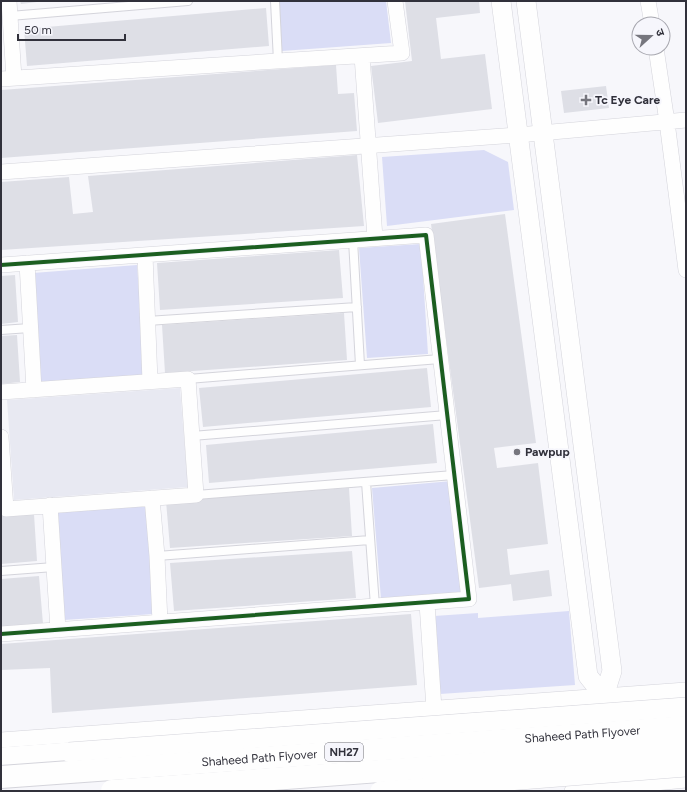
<svg xmlns="http://www.w3.org/2000/svg" width="687" height="792" viewBox="0 0 687 792" font-family="Figtree,'Noto Sans Devanagari',sans-serif">
  <style>
    .built { fill: #e8e9f2 }
    .green { fill: #daddf6 }
    .building { fill: #dedfe6 }
    .lines { fill: none; stroke-linecap: round; stroke-linejoin: round }
    .service-casing { stroke: #d4d4db; stroke-width: 10 }
    .minor-casing { stroke: #d4d4db; stroke-width: 16 }
    .tertiary-casing { stroke: #d4d4db; stroke-width: 20 }
    .service { stroke: #fefefe; stroke-width: 8 }
    .minor { stroke: #fefefe; stroke-width: 15 }
    .tertiary { stroke: #fefefe; stroke-width: 19 }
    .tertiary-bridge-casing { stroke: #d4d4db; stroke-width: 20; stroke-linecap: butt }
    .trunk-bridge-casing { stroke: #d4d4db; stroke-width: 24; stroke-linecap: butt }
    .tertiary-bridge { stroke: #fefefe; stroke-width: 19 }
    .trunk-bridge { stroke: #fefefe; stroke-width: 22 }
    .cycleway-casing { stroke: #f6f6fc; stroke-width: 6 }
    .cycleway { stroke: #1b5e20; stroke-width: 4 }
    .poi-dot { fill: #76767e; stroke: #f6f6fc; stroke-width: 1.5 }
    .labels { text-anchor: middle; dominant-baseline: central; stroke-width: 3.5; stroke-linejoin: round; paint-order: stroke }
    .shield { fill: #f6f6fc; stroke: #6c6c75; stroke-width: 1 }
    .shield-label { font-size: 11px; font-weight: bold; fill: #31313b }
    .poi-label { font-size: 12px; font-weight: bold; fill: #31313b; stroke: #f6f6fc; text-anchor: start }
    .street-label { font-size: 12px; fill: #31313b; stroke: #f6f6fc }
  </style>
  <rect width="100%" height="100%" fill="#f7f7fb"/>
  <path class="built" d="M180,388L188,487L14,500L7,400Z"/>
  <path class="green" d="M279,1H386L391,43L282,51Z
    M484,150L508,162L514,210L387,226L382,157Z
    M421,244L428,354L367,358L359,248Z
    M137,265L145,375L41,382L33,273Z
    M452,481L461,593L381,599L372,488Z
    M146,506L154,614L64,620L57,512Z
    M569,611L575,685L440,694L434,616L478,613V618Z"/>
  <path class="building" d="M20,1H37V2L21,4Z
    M405,1H479L480,13L436,18L441,59L485,54L492,109L378,123L371,66L412,61Z
    M266,8L269,46L27,66L24,29Z
    M336,65L338,94L354,93L357,131L1,158V90Z
    M606,86L609,108L564,113L561,91Z
    M357,155L364,226L1,250V182L69,177L73,214L93,212L88,176Z
    M505,214L536,443L494,448L497,468L538,463L548,544L507,549L510,575L549,570L552,596L513,601L511,584L479,588L431,224Z
    M339,250L343,298L160,310L157,263Z
    M15,275L18,322L1,324V276Z
    M344,313L347,360L165,373L162,325Z
    M17,335L20,382L1,384V336Z
    M427,368L431,407L203,427L199,388Z
    M433,424L437,463L209,483L206,445Z
    M349,488L352,536L170,548L166,501Z
    M34,514L37,561L1,564V516Z
    M352,551L356,598L174,611L170,563Z
    M39,576L43,624L1,627V579Z
    M411,614L417,685L52,713L50,668L1,670V644Z"/>
  <g class="lines">
    <g class="service-casing">
      <path id="service" d="M275,1L278,61
        M10,16L188,1
        M353,240L360,365
        M147,321L357,307
        M1,330L30,328
        M188,379L440,359
        M192,436L447,415
        M366,482L375,606
        M196,495L454,475
        M157,556L370,540
        M1,571L54,567"/>
    </g>
    <g class="minor-casing">
      <path id="minor" d="M9,1L14,78
        M648,1L652,24
        M656,48L667,122L686,270
        M362,56L375,238
        M1,79L402,53L395,1
        M1,172L518,135L686,120
        M145,255L150,381
        M27,263L34,390
        M1,265L426,235L469,599L1,634
        M1,392L188,379L196,495L6,509L1,437
        M152,498L157,556L160,622
        M50,505L58,630
        M427,603L434,709
        M1,740L686,690
        M572,791L686,780"/>
    </g>
    <g class="tertiary-casing">
      <path id="tertiary" d="M501,1L588,676L604,696L610,728
        M526,1L612,671L604,696
        M616,756L622,791
        M1,757L69,752"/>
    </g>
    <use href="#service" class="service"/>
    <use href="#minor" class="minor"/>
    <use href="#tertiary" class="tertiary"/>
    <g class="tertiary-bridge-casing">
      <path id="tertiary-bridge" d="M69,752L686,707
        M380,791L686,767"/>
    </g>
    <g class="trunk-bridge-casing">
      <g id="trunk-bridge">
        <path id="s1" d="M1,777L686,727"/>
        <path d="M112,791L686,748"/>
      </g>
    </g>
    <use href="#tertiary-bridge" class="tertiary-bridge"/>
    <use href="#trunk-bridge" class="trunk-bridge"/>
    <g class="cycleway-casing">
      <path id="cycleway" d="M1,265L426,235L469,599L1,634"/>
    </g>
    <use href="#cycleway" class="cycleway"/>
  </g>
  <g class="poi-dot">
    <path d="M584 94h4v4h4v4h-4v4h-4v-4h-4v-4h4z"/>
    <circle cx="517" cy="452" r="4"/>
  </g>
  <g class="labels">
    <rect class="shield" x="325" y="743" width="38" height="18" rx="3"/>
    <g class="shield-label">
      <text x="344" y="752">NH27</text>
    </g>
    <g class="poi-label">
      <text x="595" y="100">Tc Eye Care</text>
      <text x="525" y="452">Pawpup</text>
    </g>
    <g class="street-label">
      <text stroke="none"><textPath href="#s1" startOffset="583">Shaheed Path Flyover</textPath></text>
      <text stroke="none"><textPath href="#s1" startOffset="259">Shaheed Path Flyover</textPath></text>
    </g>
  </g>
  <rect width="687" height="792" fill="none" stroke="#31313b" stroke-width="4"/>
  <g transform="translate(651 36) rotate(69)"><circle r="19" fill="#f6f6fc" stroke="#a7a7af"/>
  <path d="M0-3L7 15L0 10L-7 15Z" fill="#76767e"/>
  <text y="-6" font-size="11" font-weight="bold" text-anchor="middle" fill="#31313b">उ</text>
  </g>
  <path d="M18 34v6h107v-6" fill="none" stroke="#31313b" stroke-width="2"/>
  <text x="24" y="34" font-size="12" fill="#31313b" stroke="#f6f6fc" stroke-width="3" paint-order="stroke">50 m</text>
</svg>
